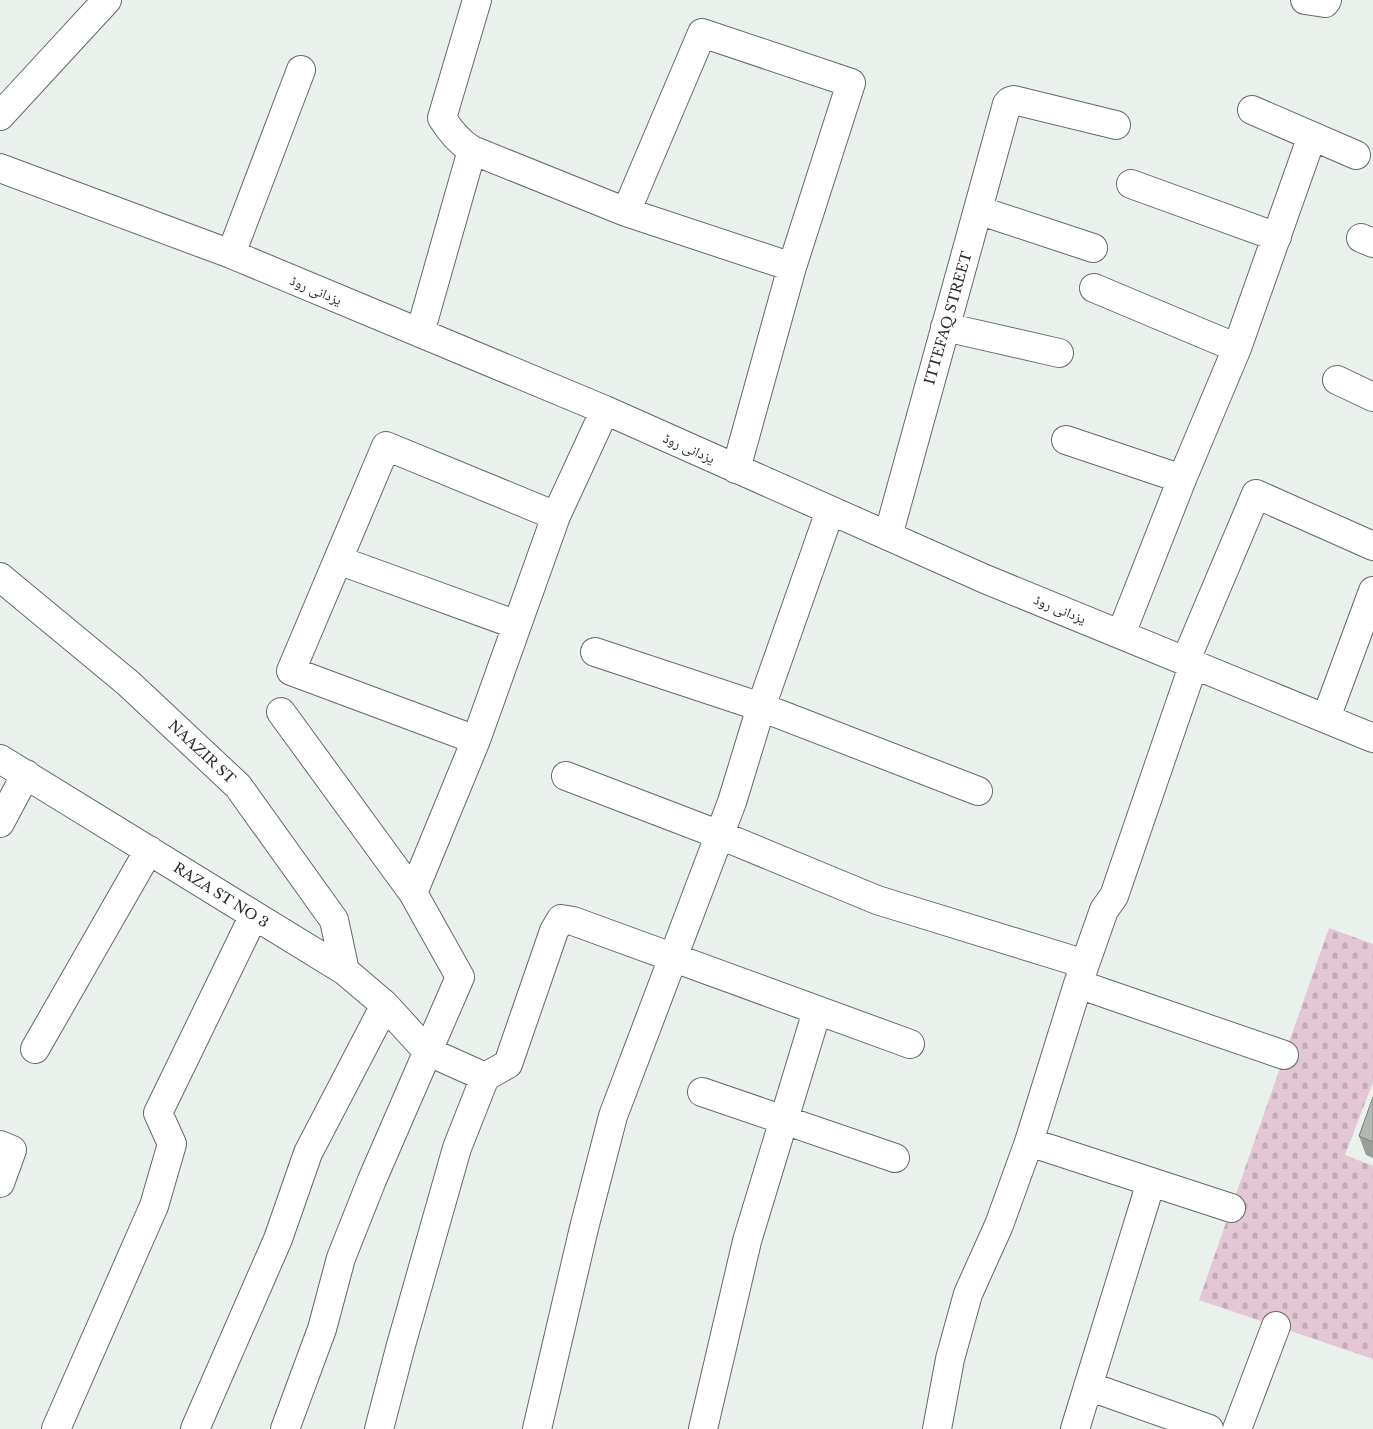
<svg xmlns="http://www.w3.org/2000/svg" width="1373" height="1429" viewBox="0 0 1373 1429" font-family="'Libre Baskerville','Noto Naskh Arabic',serif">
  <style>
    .cemetery { fill: url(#cemetery-stones) }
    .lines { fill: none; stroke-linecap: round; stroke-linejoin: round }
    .minor-casing { stroke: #646966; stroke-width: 30 }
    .minor { stroke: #fff; stroke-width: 28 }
    .wall { fill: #999e9b }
    .building { fill: #b2b8b4; stroke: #7d817e }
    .labels { text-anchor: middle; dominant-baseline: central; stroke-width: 4.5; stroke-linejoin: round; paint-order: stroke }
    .street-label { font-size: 14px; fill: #2a2c2b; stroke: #fff }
  </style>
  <defs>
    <pattern id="cemetery-stones" width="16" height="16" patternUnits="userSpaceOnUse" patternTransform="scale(1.25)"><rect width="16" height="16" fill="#e3c7d4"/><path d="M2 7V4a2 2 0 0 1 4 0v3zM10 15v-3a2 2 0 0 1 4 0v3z" fill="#c3abb6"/></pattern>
  </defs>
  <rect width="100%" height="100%" fill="#eaf0ec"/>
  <path class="cemetery" d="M1329,928L1373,944V1082L1345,1155L1373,1166V1359L1199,1300Z"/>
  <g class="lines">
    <g class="minor-casing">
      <path id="minor" d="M1305,0L1325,3L1327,0
        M1252,110L1356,155
        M0,116L107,0
        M472,150C459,142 450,131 442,118L477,0
        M0,168L231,254L605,410L985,579L1373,738
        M1131,184L1277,237
        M978,210L1093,248
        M626,212L702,33L851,83L792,267
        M1361,238L1373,243
        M231,254L301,70
        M1094,288L1237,348
        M945,327L1059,353
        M420,333L472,150L626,212L792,267L736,469
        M1337,380L1373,397
        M1066,440L1182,479
        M888,536L1007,104L1010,101L1014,100L1116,125
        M338,560L517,625
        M0,577L128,683L238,786L334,920L345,971
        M1121,634L1182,479L1237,348L1312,136
        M595,652L761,707L978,791
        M1185,662L1256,494L1373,546
        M1193,666L1114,896L1104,910L1078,984L1284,1055
        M281,712L413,893
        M1326,718L1373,591
        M476,740L291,671L386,446L556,516
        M0,759L345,971L385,1005L427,1051L485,1077
        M566,776L720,835L877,900L1085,964
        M0,823L26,774
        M1078,984L1029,1142L1231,1208
        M35,1049L149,850
        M702,1092L895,1158
        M0,1145L12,1150L0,1183
        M1088,1386L1209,1429
        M56,1429L154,1206L172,1144L158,1113L254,915
        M195,1429L278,1239L308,1153L385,1005
        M285,1429L322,1329L341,1258L372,1180L460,977L413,893L476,740L556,516L605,410
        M379,1429L401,1345L457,1148L485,1077L508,1064L554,931L561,919L573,921L910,1044
        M537,1429L584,1228L613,1116L732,802L761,707L830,511
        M703,1429L747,1241L817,1011
        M937,1429L950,1359L968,1294L999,1225L1029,1142
        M1075,1429L1151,1182
        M1237,1429L1276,1326"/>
    </g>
    <use href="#minor" class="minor"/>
  </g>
  <path class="wall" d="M1373,1097V1158L1366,1155L1359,1136Z"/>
  <path class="building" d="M1373,1097V1142L1359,1136Z"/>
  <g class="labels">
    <g class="street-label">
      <text transform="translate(316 290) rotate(23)">یزدانی روڈ</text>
      <text transform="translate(948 318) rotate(-74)">ITTEFAQ STREET</text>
      <text transform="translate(689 448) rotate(24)">یزدانی روڈ</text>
      <text transform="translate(1060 609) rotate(22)">یزدانی روڈ</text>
      <text transform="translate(202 752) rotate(43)">NAAZIR ST</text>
      <text transform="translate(221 895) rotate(32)">RAZA ST NO 3</text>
    </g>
  </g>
</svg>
